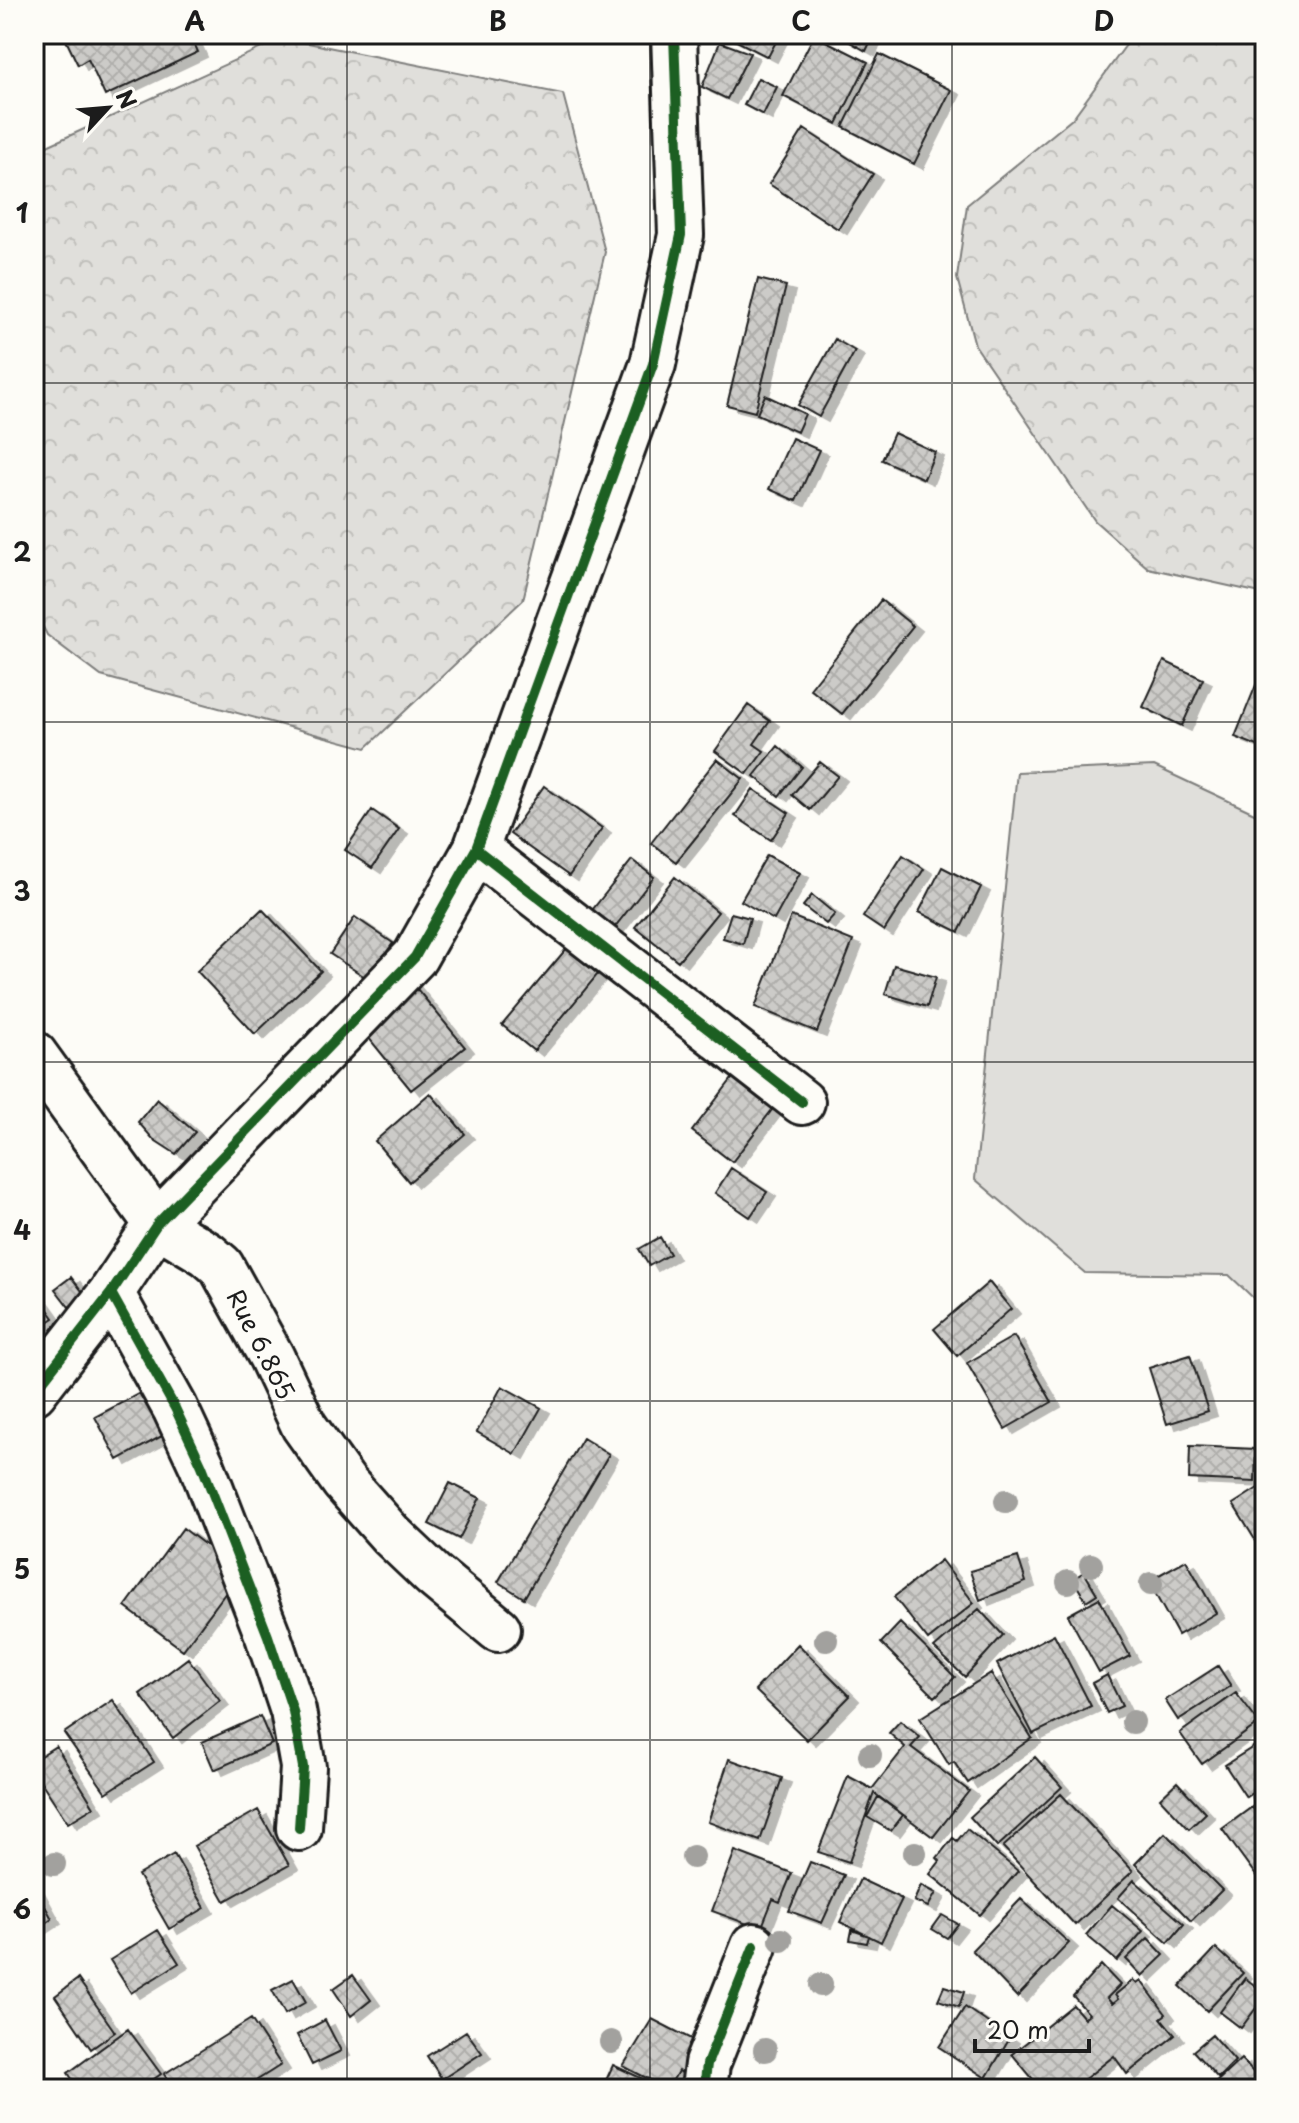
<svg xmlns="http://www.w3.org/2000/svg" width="1299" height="2123" viewBox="0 0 1299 2123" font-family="'Playpen Sans',sans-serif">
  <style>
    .green { fill: #e0dfdb; stroke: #7e7e7c; stroke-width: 2 }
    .forest { fill: url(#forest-crowns); stroke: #7e7e7c; stroke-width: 2 }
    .building { fill: url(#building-cross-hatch); stroke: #1c1c1c; stroke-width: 2; filter: url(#shadow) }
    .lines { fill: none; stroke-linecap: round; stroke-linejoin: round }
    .street-casing { stroke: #1c1c1c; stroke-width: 50 }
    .street { stroke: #fdfcf7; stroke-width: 44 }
    .cycleway-casing { stroke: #fdfcf7; stroke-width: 15 }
    .cycleway { stroke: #1b5e20; stroke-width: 10 }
    .tree { fill: #a2a19e }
    .grid { fill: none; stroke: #1c1c1c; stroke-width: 2; stroke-opacity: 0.55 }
    .labels { text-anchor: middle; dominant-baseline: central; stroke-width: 6; stroke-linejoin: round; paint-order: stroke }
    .street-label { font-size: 24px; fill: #1c1c1c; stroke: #fdfcf7 }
    .neatline { fill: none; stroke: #1c1c1c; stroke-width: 3 }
    .grid-label { font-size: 26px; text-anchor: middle; font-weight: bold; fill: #1c1c1c }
  </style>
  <defs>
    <pattern id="forest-crowns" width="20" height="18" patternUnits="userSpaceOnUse" patternTransform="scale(2)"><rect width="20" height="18" fill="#e0dfdb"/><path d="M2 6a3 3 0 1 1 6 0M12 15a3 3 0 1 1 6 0" fill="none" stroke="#c0bfbb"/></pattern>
    <pattern id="building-cross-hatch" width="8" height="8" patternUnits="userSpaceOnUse" patternTransform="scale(2)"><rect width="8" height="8" fill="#cccbc8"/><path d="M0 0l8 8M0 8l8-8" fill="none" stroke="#afaeab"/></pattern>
    <filter id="shadow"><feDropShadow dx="9" dy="5" stdDeviation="0" flood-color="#0004"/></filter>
  </defs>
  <rect width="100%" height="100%" fill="#fdfcf7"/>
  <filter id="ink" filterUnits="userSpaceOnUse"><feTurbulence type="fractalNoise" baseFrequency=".0125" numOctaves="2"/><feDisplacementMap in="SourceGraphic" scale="16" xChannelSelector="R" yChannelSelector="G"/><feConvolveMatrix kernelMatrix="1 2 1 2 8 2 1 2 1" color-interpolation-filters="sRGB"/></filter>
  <g filter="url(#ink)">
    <path class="green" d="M1154,766L1265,818V1309L1229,1275L1085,1273L975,1179L1017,772Z"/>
    <path class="forest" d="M1134,34H1265V594L1148,568L1095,521L975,345L957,278L967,205L1072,119Z
      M283,38L563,94L605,252L523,600L366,748L101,676L47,635L34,609V152Z"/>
    <path class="building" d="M63,34H190L198,52L105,96L88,59L78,65Z
      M723,34H780L768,57Z
      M836,34H874L866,51Z
      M814,35L868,62L837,124L783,96Z
      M720,42L750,53L727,99L702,87Z
      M879,54L951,90L914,164L843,127Z
      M758,78L777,87L763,115L744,105Z
      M804,129L873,174L838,229L769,184Z
      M758,279L786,286L755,412L727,405Z
      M835,339L855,351L819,417L798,405Z
      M765,395L805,414L797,432L757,414Z
      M894,433L935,452L924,479L882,460Z
      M792,438L819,450L796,501L769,489Z
      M881,600L913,626L842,714L810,689Z
      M1164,661L1203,679L1182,726L1143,707Z
      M1256,685L1265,689V749L1235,737Z
      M748,705L770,721L754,744L764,751L747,774L715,751Z
      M778,746L802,767L779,796L754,776Z
      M717,759L743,779L676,862L651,843Z
      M820,762L838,776L810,810L792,795Z
      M544,786L602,828L569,876L510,834Z
      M753,789L789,813L771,840L735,816Z
      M372,810L399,829L372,868L345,850Z
      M767,855L800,873L774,920L741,901Z
      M903,855L924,869L884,931L863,917Z
      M632,860L654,877L603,942L581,924Z
      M942,867L981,887L959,932L919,912Z
      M675,877L718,912L678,961L635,927Z
      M812,895L835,914L826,924L803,906Z
      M262,909L321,971L255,1034L197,971Z
      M731,913L750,918L743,944L723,938Z
      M791,916L853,941L817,1032L755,1007Z
      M355,917L393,943L368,979L330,954Z
      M567,948L598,974L534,1051L502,1025Z
      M894,965L936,977L927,1007L885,994Z
      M412,983L465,1047L411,1090L359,1026Z
      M745,1062L785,1093L732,1162L692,1131Z
      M430,1093L465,1134L409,1182L375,1141Z
      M157,1099L195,1132L176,1154L153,1139L138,1122Z
      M731,1168L767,1192L750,1217L715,1193Z
      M660,1237L670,1254L649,1266L639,1249Z
      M71,1277L85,1295L69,1307L55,1289Z
      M989,1282L1011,1309L957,1356L934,1329Z
      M34,1290L54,1318L34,1331Z
      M1014,1336L1052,1402L1005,1429L967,1363Z
      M1190,1355L1208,1411L1167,1424L1149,1368Z
      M502,1386L541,1408L515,1454L477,1432Z
      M151,1387L173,1430L118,1460L95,1417Z
      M583,1438L609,1454L524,1598L498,1582Z
      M1190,1446L1256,1449L1255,1482L1189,1479Z
      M450,1483L480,1498L459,1539L429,1524Z
      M1261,1486L1265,1492V1556L1233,1504Z
      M183,1528L241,1572L183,1650L125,1607Z
      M1018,1557L1026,1582L980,1600L970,1571Z
      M941,1560L974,1603L928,1640L894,1597Z
      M1186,1560L1216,1613L1178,1635L1148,1581Z
      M1084,1572L1097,1594L1086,1601L1073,1579Z
      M1099,1598L1130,1656L1099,1672L1068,1615Z
      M979,1609L1003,1635L965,1677L934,1648Z
      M900,1623L955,1677L935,1697L881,1643Z
      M1054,1634L1091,1706L1033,1734L997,1664Z
      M798,1644L850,1696L807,1740L755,1690Z
      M188,1658L220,1701L173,1738L140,1694Z
      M1218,1666L1231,1686L1178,1720L1165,1700Z
      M991,1673L1032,1738L968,1783L954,1762L949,1765L920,1718Z
      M1107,1675L1122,1706L1107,1713L1092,1683Z
      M1236,1693L1259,1723L1202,1764L1180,1733Z
      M113,1700L154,1762L106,1793L64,1733Z
      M260,1716L272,1744L214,1770L202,1742Z
      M900,1721L920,1737L911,1747L969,1791L933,1837L874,1793L849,1862L818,1852L848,1776L872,1789L905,1747L889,1733Z
      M1258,1744L1265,1755V1784L1246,1797L1225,1765Z
      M56,1746L94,1807L68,1823L34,1771V1760Z
      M1035,1757L1062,1787L997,1847L970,1817Z
      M729,1759L782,1778L760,1841L708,1822Z
      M1177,1782L1206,1813L1189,1829L1160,1798Z
      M1061,1794L1133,1871L1075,1925L1003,1847Z
      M878,1797L903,1815L891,1831L867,1817Z
      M1252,1807L1265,1825V1871L1257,1877L1222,1829Z
      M258,1810L289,1865L225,1901L194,1846Z
      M967,1829L1018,1871L980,1915L930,1874L940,1861L937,1858L953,1838L957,1841Z
      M1165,1833L1222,1890L1191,1921L1135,1864Z
      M735,1851L792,1873L780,1902L773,1899L761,1929L712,1911Z
      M174,1854L205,1908L169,1929L138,1875Z
      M810,1862L844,1875L822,1923L789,1911Z
      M860,1879L902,1899L881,1942L840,1922Z
      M1134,1880L1184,1924L1168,1943L1118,1898Z
      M921,1885L936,1893L928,1907L914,1901Z
      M34,1886L52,1919L34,1931Z
      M1021,1899L1069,1943L1017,1997L972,1950Z
      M1112,1905L1143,1931L1117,1961L1086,1935Z
      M942,1915L958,1924L947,1938L932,1929Z
      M158,1930L179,1963L131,1993L110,1960Z
      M852,1930L869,1936L867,1943L850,1940Z
      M1148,1938L1164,1955L1142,1976L1126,1959Z
      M1216,1948L1243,1973L1207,2011L1180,1986Z
      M1101,1965L1120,1985L1107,1998L1112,2004L1118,1999L1115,1995L1133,1980L1137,1984L1141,1981L1166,2014L1161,2018L1175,2035L1127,2074L1114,2056L1072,2089H1041L1012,2054L1073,2005L1084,2018L1089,2014L1073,1996Z
      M353,1975L371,2000L351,2016L333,1989Z
      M1245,1978L1265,1993V1996L1241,2028L1220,2012Z
      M78,1979L115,2032L91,2049L55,1996Z
      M293,1979L306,2002L285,2014L272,1990Z
      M944,1986L964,1992L959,2007L938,2000Z
      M965,2007L1010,2038L986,2078L939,2047Z
      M251,2019L281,2065L243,2089H173L164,2074Z
      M652,2019L697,2042L690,2077L678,2071L668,2089L623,2066Z
      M325,2020L341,2051L312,2065L297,2035Z
      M128,2029L161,2074L140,2089H79L68,2073Z
      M466,2031L482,2053L442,2079L427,2056Z
      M1212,2035L1235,2061L1218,2078L1193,2051Z
      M1241,2059L1265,2085V2089H1209Z
      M613,2065L664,2089H602Z"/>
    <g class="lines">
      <g class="street-casing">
        <path id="street" d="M476,849L802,1102
          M34,1054L157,1224L207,1254L221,1266L271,1356L304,1426L344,1482L391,1535L433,1575L498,1629
          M111,1293L175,1408L202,1466L268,1636L293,1711L303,1767L299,1828
          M34,1392L111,1293L157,1224L415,957L476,849L653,364L681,235L674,34
          M704,2089L707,2064L754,1946"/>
      </g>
      <use href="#street" class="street"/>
      <g class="cycleway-casing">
        <path id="cycleway" d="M476,849L802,1102
          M111,1293L175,1408L202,1466L268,1636L293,1711L303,1767L299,1828
          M34,1392L111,1293L157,1224L415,957L476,849L653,364L681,235L674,34
          M704,2089L707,2064L754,1946"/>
      </g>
      <use href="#cycleway" class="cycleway"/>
    </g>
    <g class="tree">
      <circle cx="1006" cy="1501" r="12"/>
      <circle cx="1091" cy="1565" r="12"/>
      <circle cx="1068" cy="1582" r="12"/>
      <circle cx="1151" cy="1584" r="12"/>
      <circle cx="826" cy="1640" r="12"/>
      <circle cx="1133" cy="1722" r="12"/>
      <circle cx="870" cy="1755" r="12"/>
      <circle cx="915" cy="1853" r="12"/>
      <circle cx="693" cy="1857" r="12"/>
      <circle cx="54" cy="1864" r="12"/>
      <circle cx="781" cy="1940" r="12"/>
      <circle cx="821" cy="1985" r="12"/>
      <circle cx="611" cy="2042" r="12"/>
      <circle cx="765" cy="2050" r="12"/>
    </g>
  </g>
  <path class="grid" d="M347,34V2089M650,34V2089M952,34V2089M34,383H1265M34,722H1265M34,1062H1265M34,1401H1265M34,1740H1265"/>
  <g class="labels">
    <g class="street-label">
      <text transform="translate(262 1344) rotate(63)">Rue 6.865</text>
    </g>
  </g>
  <rect width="1299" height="2123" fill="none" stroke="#fdfcf7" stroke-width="88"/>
  <g transform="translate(108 108) rotate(64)" stroke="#fdfcf7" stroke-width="6" paint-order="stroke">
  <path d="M0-6L14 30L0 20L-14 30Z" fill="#1c1c1c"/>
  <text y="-12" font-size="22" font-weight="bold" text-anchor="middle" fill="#1c1c1c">N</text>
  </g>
  <path d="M975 2039v12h114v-12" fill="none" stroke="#1c1c1c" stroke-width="4"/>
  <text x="987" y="2039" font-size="24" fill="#1c1c1c" stroke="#fdfcf7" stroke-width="6" paint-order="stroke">20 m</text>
  <rect x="44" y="44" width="1211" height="2035" class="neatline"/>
  <g class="grid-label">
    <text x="195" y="31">A</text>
    <text x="498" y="31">B</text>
    <text x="801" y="31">C</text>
    <text x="1104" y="31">D</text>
    <text x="22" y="223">1</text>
    <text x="22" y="562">2</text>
    <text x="22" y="901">3</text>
    <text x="22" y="1240">4</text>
    <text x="22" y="1579">5</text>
    <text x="22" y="1919">6</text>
  </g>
</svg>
